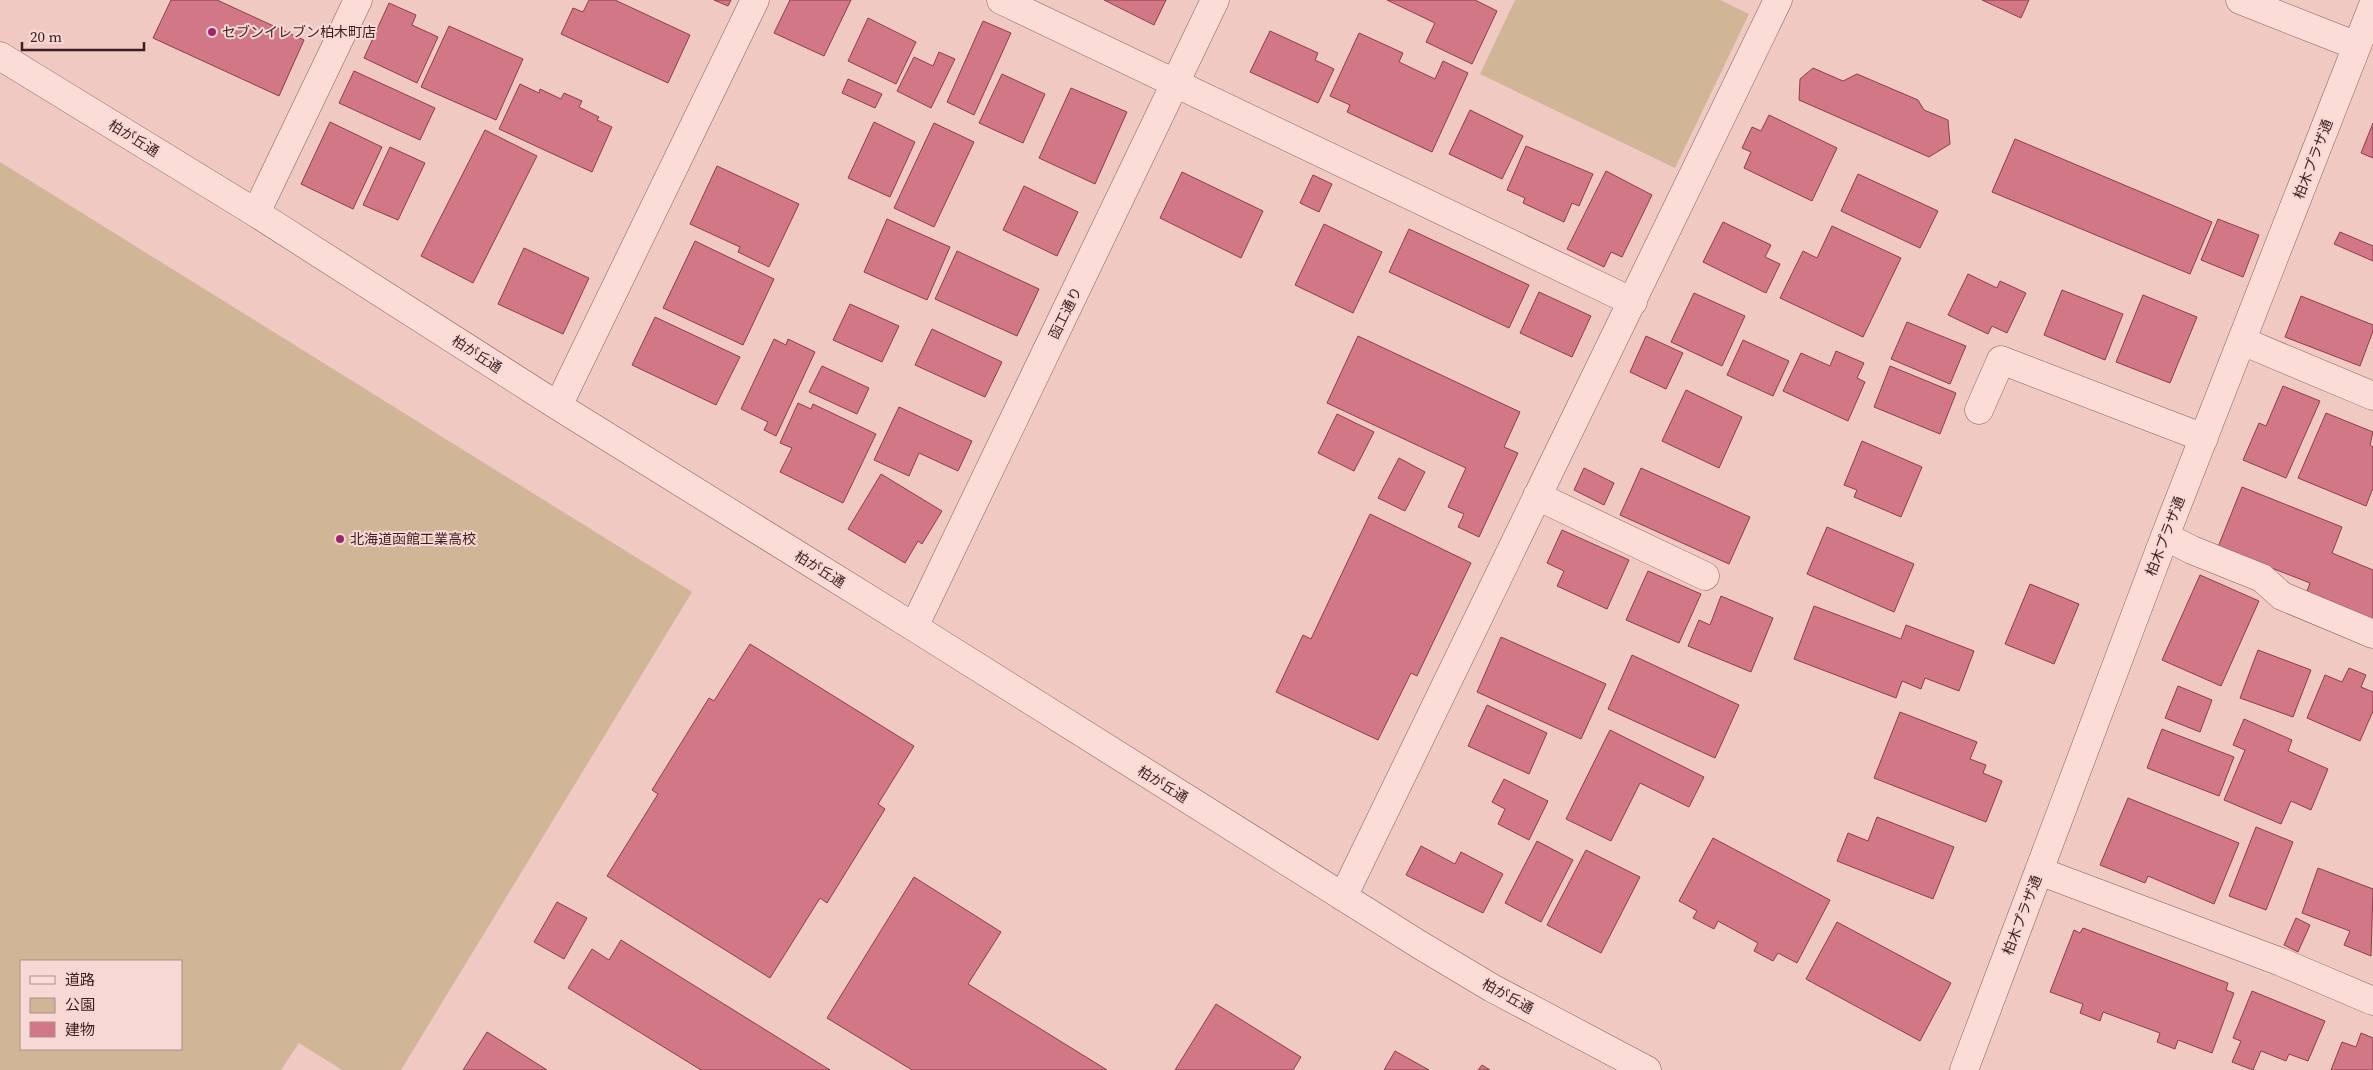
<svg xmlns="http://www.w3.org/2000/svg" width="2373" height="1070" viewBox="0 0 2373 1070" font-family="'Source Serif 4','Noto Sans JP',serif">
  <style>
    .green { fill: #d0b596; fill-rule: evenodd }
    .building { fill: #d27786; stroke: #8e3d4c }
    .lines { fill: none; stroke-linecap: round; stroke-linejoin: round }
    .minor-casing { stroke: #8d585b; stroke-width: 29 }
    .minor { stroke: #fbdcd7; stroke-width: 28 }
    .poi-dot { fill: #a0246d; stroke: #f8d8d4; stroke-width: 2 }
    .labels { text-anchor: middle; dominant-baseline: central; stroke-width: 4; stroke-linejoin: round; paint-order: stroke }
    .poi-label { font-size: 14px; fill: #3c1e20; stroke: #f8d8d4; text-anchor: start }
    .street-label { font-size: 14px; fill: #3c1e20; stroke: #f8d8d4 }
  </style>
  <rect width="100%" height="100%" fill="#f1c9c3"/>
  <path class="green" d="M1515,0H1720L1749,14L1675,168L1480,74Z
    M0,162L692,592L401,1070H342L299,1043L281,1070H0ZM181,961V1049H21V961Z"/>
  <path class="building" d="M171,0H217L304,40L279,96L153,38Z
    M589,0H615L690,35L668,83L561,34L573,8L583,12Z
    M714,0H731L728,6Z
    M790,0H851L824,56L774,33Z
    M1104,0H1166L1154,25Z
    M1387,0H1475L1497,11L1472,64L1426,42L1435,23Z
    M1982,0H2029L2021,18Z
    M389,3L416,15L412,25L438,37L417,83L364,58Z
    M868,18L916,42L896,84L848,61Z
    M983,21L1011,33L974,115L947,102Z
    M449,26L523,59L496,120L421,87Z
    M1270,31L1318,53L1315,60L1334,69L1318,103L1250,72Z
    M1359,33L1403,53L1399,62L1435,79L1443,61L1468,73L1432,152L1347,112L1350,105L1330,96Z
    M939,52L955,59L931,108L897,91L914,57L933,66Z
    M1813,68L1843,81L1857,74L1918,100L1924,110L1948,120L1950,144L1929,157L1799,100L1800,79Z
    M354,71L435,108L420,140L339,103Z
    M1002,74L1045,94L1023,143L979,123Z
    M848,79L882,94L875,108L842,93Z
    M520,84L539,93L540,89L561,99L564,93L582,101L579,107L599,117L597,120L612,127L592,172L499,129Z
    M1071,88L1127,112L1095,184L1039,158Z
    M1470,110L1523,136L1502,179L1449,154Z
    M1769,115L1837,148L1812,201L1744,168L1751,152L1742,148L1752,127L1761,131Z
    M330,122L382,147L353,209L301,184Z
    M874,122L915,142L890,197L848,178Z
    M934,123L974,142L934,227L894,208Z
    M2373,123V158L2361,153Z
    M485,130L537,156L473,283L421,256Z
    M2015,139L2212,222L2190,274L1992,192Z
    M1526,146L1593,174L1579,206L1572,203L1564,222L1523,203L1525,198L1507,190Z
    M390,147L425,163L398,220L363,205Z
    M717,166L799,204L769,267L738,252L740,247L690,224Z
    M1606,171L1652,195L1622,257L1611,252L1604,267L1567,249Z
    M1182,172L1263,211L1241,258L1160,218Z
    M1858,174L1938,211L1920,248L1841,211Z
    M1313,175L1332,184L1319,212L1300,203Z
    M1024,186L1078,212L1057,256L1003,230Z
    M887,219L950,247L927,300L864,272Z
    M2218,219L2259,235L2243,277L2201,260Z
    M1723,222L1771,245L1765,257L1780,264L1766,293L1703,262Z
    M1324,224L1382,252L1353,313L1295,285Z
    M1832,226L1901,258L1863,337L1780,298L1803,251L1817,258Z
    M1409,229L1529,285L1509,328L1389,272Z
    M2340,232L2373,246V261L2334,244Z
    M695,241L774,279L743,345L663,308Z
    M524,248L589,278L563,334L498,304Z
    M957,251L1039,289L1017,336L935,299Z
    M1968,274L1997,288L2000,281L2026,293L2007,333L1992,326L1988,334L1948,315Z
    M2062,290L2123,314L2105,360L2044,335Z
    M1539,292L1591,316L1572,357L1520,333Z
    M1694,293L1745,316L1722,366L1671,342Z
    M2143,295L2197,317L2170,383L2116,362Z
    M2301,296L2373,325V331L2360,366L2285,337Z
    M850,304L899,326L882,362L833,340Z
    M655,317L740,357L716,405L632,365Z
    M1907,322L1966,346L1950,384L1891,359Z
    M932,329L1002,362L985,397L915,365Z
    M1358,336L1520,412L1504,447L1518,453L1479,537L1458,527L1464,514L1448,507L1466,468L1327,403Z
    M1646,336L1683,353L1666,389L1630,372Z
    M774,339L786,345L788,339L815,352L776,436L764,430L768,422L741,409Z
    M1743,340L1789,361L1773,396L1727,375Z
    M1836,351L1864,363L1857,378L1865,382L1848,421L1783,391L1801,353L1830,366Z
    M822,366L869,388L857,414L809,392Z
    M1890,366L1956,393L1940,434L1874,407Z
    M2283,386L2320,401L2286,478L2243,460L2259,423L2266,426Z
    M1686,390L1742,417L1719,468L1662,441Z
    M798,403L811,409L813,404L876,434L843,503L780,472L792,448L780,443Z
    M899,407L972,441L958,471L919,453L909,476L874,460Z
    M2326,413L2373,432L2370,445L2373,447V488L2366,506L2298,478Z
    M1337,414L1374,432L1354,471L1318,453Z
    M1862,441L1922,467L1901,517L1854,497L1857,490L1844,485Z
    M1399,458L1425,472L1405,511L1378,498Z
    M1584,468L1614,483L1604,505L1574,490Z
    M1641,468L1750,517L1729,564L1620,515Z
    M881,474L942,511L922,544L918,541L905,563L848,529Z
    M2242,487L2342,527L2332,553L2373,570V626L2304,599L2310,583L2218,547Z
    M1370,514L1471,563L1417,676L1411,673L1378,740L1276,692L1303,635L1311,639Z
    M1827,527L1914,564L1894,612L1807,574Z
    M1562,530L1629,560L1607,609L1557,586L1564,571L1547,563Z
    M1648,571L1701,594L1679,643L1626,620Z
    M2200,575L2259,601L2221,686L2162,660Z
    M2030,584L2079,604L2054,664L2005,644Z
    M1721,596L1773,618L1751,672L1688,646L1699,620L1710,625Z
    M1814,606L1901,639L1906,625L1974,651L1959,691L1925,678L1921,689L1902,681L1896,698L1794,659Z
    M1501,637L1606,684L1581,739L1477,692Z
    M750,644L914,746L878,804L885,809L827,903L820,898L770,978L607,876L658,794L652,790L709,698L714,701Z
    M2258,650L2311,670L2293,717L2240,698Z
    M1632,655L1739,705L1715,758L1608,709Z
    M2349,668L2366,675L2361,687L2373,692V711L2360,741L2307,718L2325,675L2342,682Z
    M2178,686L2212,700L2200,732L2165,718Z
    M1487,705L1547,733L1529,774L1468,746Z
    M1900,712L1977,742L1970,759L1986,765L1983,773L2002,781L1986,822L1874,778Z
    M2244,719L2292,740L2288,751L2328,769L2311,810L2291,801L2281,824L2224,800L2245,750L2233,745Z
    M2162,729L2234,757L2219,796L2147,768Z
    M1610,730L1704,777L1689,807L1640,783L1611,841L1566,819Z
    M1504,779L1548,801L1529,840L1498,824L1505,809L1492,802Z
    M2128,798L2239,843L2214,904L2148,876L2145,883L2100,865Z
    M1877,817L1954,847L1933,899L1837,861L1848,833L1868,841Z
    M2256,827L2293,842L2266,910L2229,896Z
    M1713,838L1830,900L1797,963L1778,953L1773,961L1754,951L1758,943L1718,921L1714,929L1693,918L1697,911L1679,901Z
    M1537,841L1573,860L1541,922L1505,903Z
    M1421,846L1455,864L1461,852L1503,874L1483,913L1406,875Z
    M1586,850L1640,877L1601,953L1547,925Z
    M2318,868L2373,889L2371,956L2344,945L2350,931L2302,913Z
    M914,877L1001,932L968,984L1107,1070H912L827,1018Z
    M557,902L587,918L564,959L534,942Z
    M2296,918L2310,925L2298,952L2284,945Z
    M1837,922L1951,983L1920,1041L1806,979Z
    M2083,928L2228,983L2226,990L2234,993L2212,1053L2178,1040L2175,1049L2157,1042L2160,1033L2103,1012L2100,1021L2080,1013L2083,1004L2050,992L2074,930L2080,933Z
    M621,940L830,1070H701L568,988L592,949L609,960Z
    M2252,991L2325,1021L2308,1061L2289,1054L2286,1061L2261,1051L2253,1070L2232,1062L2241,1041L2233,1038Z
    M1216,1004L1301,1057L1293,1070H1175Z
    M487,1032L547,1070H463Z
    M2361,1033L2373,1038V1070H2331L2342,1042L2356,1047Z
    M1395,1051L1429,1070H1384Z
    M1482,1065L1490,1070H1478Z"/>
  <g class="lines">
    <g class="minor-casing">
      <path id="minor" d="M1001,0L1633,302
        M2240,0L2357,46
        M0,56L256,213L558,406L914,627L1420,945L1492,988L1647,1070
        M256,213L358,0
        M2242,341L2373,396
        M558,406L755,0
        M1979,410L2001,360L2204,438
        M1537,496L1705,576
        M2165,536L2192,550L2262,578L2282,596L2373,634
        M914,627L1215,0
        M2039,871L2281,962L2373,1001
        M1343,897L1778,0
        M1964,1070L2165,536L2373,5"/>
    </g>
    <use href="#minor" class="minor"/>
  </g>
  <g class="poi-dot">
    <circle cx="212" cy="32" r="5"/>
    <circle cx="340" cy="539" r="5"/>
  </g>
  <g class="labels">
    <g class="poi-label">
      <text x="222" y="32">セブンイレブン柏木町店</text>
      <text x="350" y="539">北海道函館工業高校</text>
    </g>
    <g class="street-label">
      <text transform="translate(134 138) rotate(32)">柏が丘通</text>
      <text transform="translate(2313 159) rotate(-69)">柏木プラザ通</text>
      <text transform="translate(1065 313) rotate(-64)">函工通り</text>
      <text transform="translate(477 354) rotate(33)">柏が丘通</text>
      <text transform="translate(2165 536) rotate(-69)">柏木プラザ通</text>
      <text transform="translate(820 569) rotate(32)">柏が丘通</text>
      <text transform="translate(1163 784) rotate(32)">柏が丘通</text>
      <text transform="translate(2022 915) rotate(-69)">柏木プラザ通</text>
      <text transform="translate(1508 996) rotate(29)">柏が丘通</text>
    </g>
  </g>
  <rect x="20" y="960" width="162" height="90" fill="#f8d8d4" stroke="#ad8e8c"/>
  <rect x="30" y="976" width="25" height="8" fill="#fbdcd7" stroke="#ad8e8c"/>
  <text x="65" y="985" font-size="15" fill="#3c1e20">道路</text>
  <rect x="30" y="998" width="25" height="15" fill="#d0b596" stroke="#ad8e8c"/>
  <text x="65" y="1010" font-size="15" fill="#3c1e20">公園</text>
  <rect x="30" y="1022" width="25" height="15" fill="#d27786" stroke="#ad8e8c"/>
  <text x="65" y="1035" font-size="15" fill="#3c1e20">建物</text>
  <path d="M22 42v8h122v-8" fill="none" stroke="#3c1e20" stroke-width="2.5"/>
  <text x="30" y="42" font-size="15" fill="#3c1e20" stroke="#f8d8d4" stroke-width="4" paint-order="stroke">20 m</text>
</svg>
